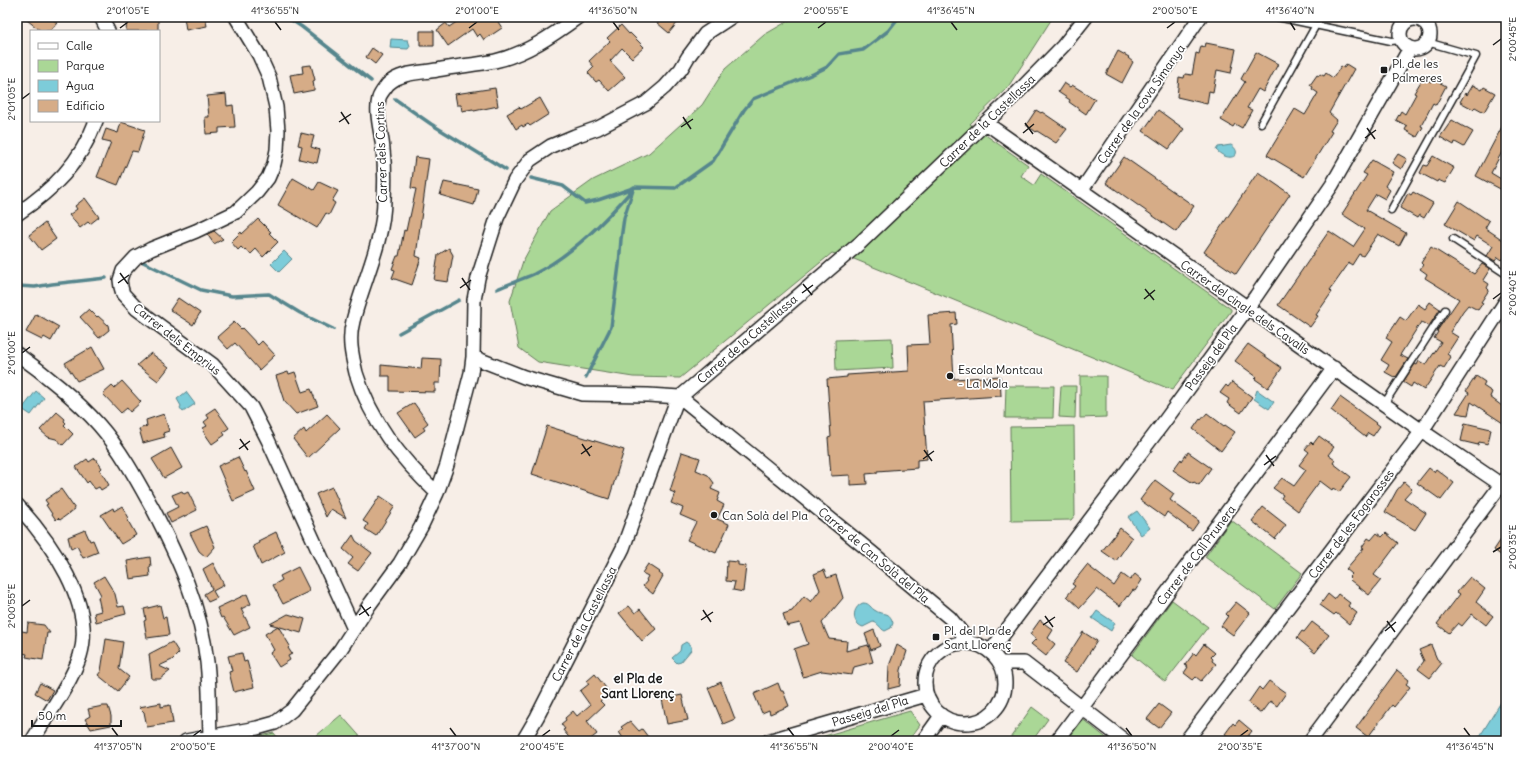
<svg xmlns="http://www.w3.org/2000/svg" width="1523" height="758" viewBox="0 0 1523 758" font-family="Delius,sans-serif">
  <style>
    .green { fill: #aad796; stroke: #637a59 }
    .water { fill: #7dccd9; stroke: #56868d }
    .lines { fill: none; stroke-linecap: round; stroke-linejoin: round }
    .stream { stroke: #56868d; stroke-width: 3.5 }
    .building { fill: #d6ac87; stroke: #1c1c1c }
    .service-casing { stroke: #1c1c1c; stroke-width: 9 }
    .minor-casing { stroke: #1c1c1c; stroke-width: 16 }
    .service { stroke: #fff; stroke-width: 6 }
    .minor { stroke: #fff; stroke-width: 13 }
    .ticks { fill: none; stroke: #1c1c1c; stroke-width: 1.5 }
    .poi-dot { fill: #1c1c1c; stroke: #fff; stroke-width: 1.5 }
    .labels { text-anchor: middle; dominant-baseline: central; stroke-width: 3.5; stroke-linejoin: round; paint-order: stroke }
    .poi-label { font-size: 12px; fill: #1c1c1c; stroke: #fff; text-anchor: start }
    .street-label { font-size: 12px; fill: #1c1c1c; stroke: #fff }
    .neighbourhood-label { font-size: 13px; font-weight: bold; fill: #1c1c1c; stroke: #fff }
    .neatline { fill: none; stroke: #1c1c1c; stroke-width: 1.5 }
    .ticks-label { font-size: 10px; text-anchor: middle; fill: #1c1c1c }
  </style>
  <rect width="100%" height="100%" fill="#f7eee7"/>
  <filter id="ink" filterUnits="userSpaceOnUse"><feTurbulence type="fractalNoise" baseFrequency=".025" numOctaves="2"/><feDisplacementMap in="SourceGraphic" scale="8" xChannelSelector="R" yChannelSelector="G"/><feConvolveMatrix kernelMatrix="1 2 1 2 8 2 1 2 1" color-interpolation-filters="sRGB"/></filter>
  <g filter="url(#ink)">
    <path class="green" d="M795,17H1053L1008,87L970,124L1028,165L1021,176L1034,185L1041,174L1231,309V311L1172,390L854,259L832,253L680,378L633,377L538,362L519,348L510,301L523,261L550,211L593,180L649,153L702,105L725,69L764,35Z
      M892,338L893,368L836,371L835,340Z
      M1080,376H1106V417L1080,418Z
      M1006,386H1054L1053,418H1005Z
      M1061,386H1076L1075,418L1059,417Z
      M1074,426L1075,515L1071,520L1011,521L1010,427Z
      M1231,520L1302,573L1275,609L1205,557Z
      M1172,600L1208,627L1165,682L1132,655Z
      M1032,707L1048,719L1032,741H1008Z
      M910,711L920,725L908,741H807Z
      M341,715L364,741H310Z
      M1083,720L1085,721L1110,741H1066Z
      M274,733L280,741H240Z"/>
    <path class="water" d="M391,39L408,40L410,46L408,49L390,48Z
      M1231,145C1244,153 1231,165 1216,150L1218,147Z
      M284,251L292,259L279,272L271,264Z
      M1257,390L1274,402L1269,409L1254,399Z
      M36,391L44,398L31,415L22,409Z
      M186,392L195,404L183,412L180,408L181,406L177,399Z
      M1137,511L1150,528L1141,535L1128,517Z
      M863,603C870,603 870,608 876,611C884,616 889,610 893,623L891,628L885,631C880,629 879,623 873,622L863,627C851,623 852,607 863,603Z
      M1097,611L1115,623L1111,631L1092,618Z
      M686,642L691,646V650L681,662L677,663L672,658L680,651L681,645Z
      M1506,694V741H1477Z"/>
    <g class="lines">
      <path class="stream" d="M287,17L302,27L371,81
        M395,99L431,124L506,170
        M531,178L563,186L585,203L598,200L633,188
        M143,262L201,290L232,296L269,294L300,313L333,329
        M17,286L35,287L52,284L106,278
        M497,289C509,284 522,279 534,274C572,255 605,221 633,189
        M399,333L459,300
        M586,377L611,327L619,265L621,239L624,218L634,187L675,188L713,161L744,110L753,99L813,74L827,67L839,54L863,50L888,31L899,17"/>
    </g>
    <path class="building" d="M23,17H50L57,23L50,31H41Z
      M127,17L158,19V31H126Z
      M184,17H205L207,26L186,30Z
      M464,17H495L502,28L484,40L480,34L477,37L472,29L448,46L437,30L446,23L449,27Z
      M650,17H682L669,33Z
      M621,25L629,34L630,33L644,47L632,58L622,48L610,61L625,77L609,91L599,80L596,82L588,73L594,67L589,61L610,41L607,38Z
      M420,31H434V46H420Z
      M1206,43L1236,49L1231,73L1217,70L1213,92L1209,91L1207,104L1177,97L1179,77L1184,78L1185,74L1192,75L1196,53L1199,54L1201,46L1205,47Z
      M372,48L382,55L375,64L366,57Z
      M1118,51L1129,57L1128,58L1133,62L1122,83L1106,74Z
      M1256,52L1278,64L1263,92L1258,89L1247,108L1252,110L1242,128L1235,124L1233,127L1221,120L1245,82L1241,79Z
      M1346,64L1354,69L1329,113L1337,120L1330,131L1332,132L1304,177L1267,155L1295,109L1305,115L1318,93L1312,89L1313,87L1310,85L1317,75L1319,76L1320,74L1324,76L1326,73L1333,78L1341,66L1344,68Z
      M311,65L315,80L313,81L314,88V90L294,94L290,75L303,73L302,66Z
      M1423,78L1431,82L1433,79L1446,86L1436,105L1433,103L1421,126L1423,127L1417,137L1405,130L1407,126L1396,120L1401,111L1405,114L1416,94L1414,93Z
      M1064,83L1070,87L1072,85L1095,99L1086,114L1069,102L1070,100L1058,92Z
      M1473,85L1482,90L1484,87L1495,93L1484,112L1475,107L1473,109L1460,102L1465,93L1467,95Z
      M495,88L498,106L474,111L473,109L462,111L461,105H457L455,94Z
      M226,94L227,106L233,105L235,127L219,128V133L206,134L205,117H209L207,96Z
      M540,98L549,114L530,126L528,124L523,127L522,125L516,129L507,114L519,107L521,109Z
      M1036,110L1041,113L1042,112L1067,129L1056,143L1037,131L1036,132L1026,125Z
      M1158,110L1184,129L1169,149L1143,131Z
      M1506,119V144L1491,173L1506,182V192L1476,176Z
      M1452,120L1473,132L1464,147L1455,142L1454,145L1440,137Z
      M121,122L145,130L138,152L132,151L118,185L97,177L111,142L102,140L106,129L118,133Z
      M301,133L314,136L311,147L320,150L317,163L299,159L302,146L298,145Z
      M1398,154L1407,159L1401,169L1392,163Z
      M1433,156L1454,168L1445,183L1438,180L1437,182L1420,173L1424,165L1427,166Z
      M415,157L429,159L416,256L421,258L412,285L392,278L395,270L392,269L397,256H399L404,230L406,231L409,217H410L416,189L411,188Z
      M1124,157L1194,206L1176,232L1106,183Z
      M1372,160L1393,172L1385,186L1390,190L1385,199L1376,194L1366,210L1406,233L1399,246L1378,234L1363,256L1359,254L1352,265L1349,263L1330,290L1332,292L1316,315L1318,316L1310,327L1278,305L1329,231L1353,247L1365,229L1342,214L1367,175L1363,173Z
      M1258,172L1290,194L1236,274L1204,252Z
      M293,178L314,190L319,182L338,191L332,201L335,203L329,215L326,213L317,228L278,205Z
      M444,182L478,189L474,205L440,195Z
      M1413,192L1433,203L1424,218L1419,215L1417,218L1400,208L1408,193L1411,195Z
      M85,198L99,217L90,224L88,222L80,228L69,215L77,209L75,206Z
      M1459,201L1489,221L1485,228L1506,242V255L1502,260L1498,257L1495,261L1487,256L1493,246L1477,236L1474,241L1445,224Z
      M258,219L271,232L269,233L278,242L263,257L256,249L251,254L246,250L245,251L241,247L238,250L231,242L241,232L242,234Z
      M45,223L56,239L41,250L29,235Z
      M214,231L223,239L214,244L207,234Z
      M1431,247L1474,274L1482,264L1490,269L1483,280L1489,284L1487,288L1489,290L1481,302L1483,303L1478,310L1468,305L1463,311L1450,332L1458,337L1447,354L1451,357L1444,368L1440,366L1424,390L1413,383L1411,387L1403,382L1415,364L1417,365L1419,361L1426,365L1441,342L1434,338L1438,332L1437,331L1459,299L1425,278L1427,274L1420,269L1423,265L1421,263Z
      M449,248L453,255L448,282L434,280L438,255Z
      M178,298L200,313L193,325L170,310Z
      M1430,302L1440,309L1429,326L1421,322L1400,355L1408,359L1396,377L1395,376L1394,377L1385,372L1389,365L1381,360L1392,342L1386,338L1400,317L1406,321L1418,304L1425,309Z
      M89,309L97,317L98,316L108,325L109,330L99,338L80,317Z
      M956,313L957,324L951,325L954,379L1000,376L1001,396L923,401L927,459L917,460V468L877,471V473L866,474L867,484L850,485V475L831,476L828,438L831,437L827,379L847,377V375L909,371L908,345L930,344L928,315Z
      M36,314L59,327L51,341L44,337L42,340L26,332Z
      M234,322L241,329L242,328L258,345L262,341L275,355L259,370L235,343L228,349L217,337Z
      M1248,344L1282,368L1268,388L1255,379L1257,377L1235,361Z
      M92,347L104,369L77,381L65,363Z
      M151,353L169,367L158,381L137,365Z
      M422,358L441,359L440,383H435V392L390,391V376H381V365L421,369Z
      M288,372L289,374L295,372L302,392L311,389L318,406L296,414L284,401L276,376Z
      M1476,376L1485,382L1483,386L1492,392L1490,397L1506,409V425L1471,402L1468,415L1456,413L1469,393L1466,391Z
      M122,381L141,402L130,412L127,408L121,413L103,394L112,386L114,388Z
      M1232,382L1252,397L1241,413L1227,403L1229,399L1220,393L1226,385L1228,387Z
      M1340,397L1380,426L1373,436L1368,433L1365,437L1331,410Z
      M414,403L428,423L423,427L425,430L415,437L398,413Z
      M215,408L229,428L223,432L225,435L212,444L203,431L204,430L203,428L207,426L204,422L209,418L206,414Z
      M57,412L65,419L64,421L66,423L64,425L73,434L63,445L56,439L48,437L40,430Z
      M1207,413L1224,426L1225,425L1235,432L1221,451L1193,429L1200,419L1201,420Z
      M164,414L169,431L163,433L165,437L143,443L139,429L147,426L146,420Z
      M327,414L340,428L308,458L293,439L304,429L306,433Z
      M1465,423L1491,429L1488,444L1479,442L1478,445L1461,441Z
      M547,426L624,450L609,499L532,474Z
      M1319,436L1334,447L1328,455L1335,460L1333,463L1351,477L1339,492L1333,488L1332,490L1320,481L1298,511L1281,498L1283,495L1273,488L1282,478L1294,486L1306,470L1299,465L1309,452L1305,449L1311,442L1313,444Z
      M171,448L182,468L164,478L152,459Z
      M682,452L700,458L696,470L708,475L714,483L711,489L720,493L717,501L724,505L717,519L729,524L716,553L687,540L696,522L680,515L683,508L671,503L675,493L670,491Z
      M1188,452L1211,468L1199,485L1194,482L1193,483L1173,470L1181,459L1182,461Z
      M238,457L245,472L246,471L255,491L233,501L218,466Z
      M95,458L102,468L100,470L109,485L101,490L99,487L95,489L89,481L87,483L76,467L87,459L89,462Z
      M1429,468L1434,472L1436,469L1454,483L1441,500L1417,483Z
      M1155,480L1174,494L1170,500L1199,521L1192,531L1167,512L1164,517L1140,500Z
      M1404,482L1412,489L1404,498L1426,513L1415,530L1385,512L1397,490Z
      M332,487L346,518L331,509L326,517L316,494Z
      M61,489L75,509L60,520L58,518L56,520L46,505L48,504L45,500Z
      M182,491L184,494L188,492L197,510L171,523L166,513L178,507L172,495Z
      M380,496L395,506L376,536L365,529L368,524L363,521Z
      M122,506L129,518L127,519L136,535L121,544L101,515L113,508L114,511Z
      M1263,507L1286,525L1275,539L1252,521Z
      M206,526L215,547L206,557L199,551L190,533Z
      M1120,528L1132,538L1116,561L1102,551Z
      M85,530L90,541L93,540L98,552L83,558L77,546L71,549L68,537Z
      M276,532L285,552L261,565L253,546L259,543L258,541Z
      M1506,532V559L1494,550Z
      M1377,533L1382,537L1386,533L1398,543L1374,575L1381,580L1369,595L1350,580L1351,579L1349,577L1352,574L1346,569L1364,548L1362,547L1368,538L1371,540Z
      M353,535L356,541L372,553L358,571L348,564L353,558L343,549Z
      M150,557L151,567H149L150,576L130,579L127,561Z
      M727,561L738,562V565L746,566L743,592L733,590L735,582L726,581Z
      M213,563L224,585L213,591L217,598L208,602L204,594L212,589L203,569Z
      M648,564L660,572L659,573L663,576L653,594L643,586L647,581L646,580L648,576L642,573Z
      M1087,565L1114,586L1122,574L1130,580L1135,574L1142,580L1135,591L1133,590L1128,597L1127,596L1120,606L1097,589L1080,608L1067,596L1075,586L1072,584Z
      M298,567L310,591L283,604L273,585L282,580L280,576Z
      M824,570L827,578L836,575L843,598L822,623L829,639L847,641L846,651L868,645L873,662L854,667L852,675L822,671L803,677L794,649L808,644L800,623L787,626L783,614L792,611L804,596L811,602L820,590L814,574Z
      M104,576L115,594L118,607L124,606L126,614L96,622L94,613L101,611L98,597L101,595L94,582Z
      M1470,577L1485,589L1476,602L1493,616L1486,625L1472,614L1462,626L1458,623L1449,633L1437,624L1460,594L1457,592Z
      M247,594L251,604L241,609L250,627L234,635L223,617L221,618L217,608Z
      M1328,594L1334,599L1338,594L1350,603L1348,606L1357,613L1349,624L1336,613L1334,615L1320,605Z
      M1236,602L1250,613L1233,635L1221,626L1228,616L1226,614Z
      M160,605L163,618L166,617L169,635L147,638L144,621L146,620L144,609Z
      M629,606L635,613L640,609L656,629L642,641L619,613Z
      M288,614L305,619L301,633L270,624Z
      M1040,620L1053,630L1048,638L1055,644L1046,656L1031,644L1036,639L1030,634Z
      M1312,622L1329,635L1315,653L1297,638L1302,631L1304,632Z
      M28,623L44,625L50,633H47L43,660L26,657L27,654L17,652V630L27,632Z
      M278,626L290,646L288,648L292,654L288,656L290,660L279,667L270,653L274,650L265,634Z
      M874,630L880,646L871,650L865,634Z
      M1083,632L1097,641L1077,672L1063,663Z
      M106,639L123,642L119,669L129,677L118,691L98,675L101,671Z
      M172,642L179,653L172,660L159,666L170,671L160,679H152L149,654Z
      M1204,644L1215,653L1211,657L1213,659L1212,661L1216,664L1201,681L1196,677L1193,680L1184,673L1188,667L1185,665L1194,653L1196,655Z
      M897,645L907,651L901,670L900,686L888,689L889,666Z
      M1431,645L1437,659L1442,663L1430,678L1418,669L1424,661L1419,650Z
      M242,653L244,662L247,661L254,687L234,692L229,672L232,671L228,656Z
      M1397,670L1409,680L1406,684L1410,687L1394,707L1392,705L1368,737L1356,728L1379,696H1378Z
      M595,674L610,693L600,701L604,705L587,721L597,734L588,741H572L563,730L565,729L561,724L566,720L565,718L573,711L577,716L590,705L580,691L589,684L587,681Z
      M1269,681L1286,693L1277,706L1270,701L1261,713L1248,703L1259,687L1262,690Z
      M721,682L735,719L723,724L708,688Z
      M40,683L53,690L47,700L35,693Z
      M778,683L781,691H783L789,706L770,714L769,710L762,713L754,694Z
      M682,695L688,720L667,724L662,699Z
      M161,703V707L170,705L173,723L147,727L144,712L139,707Z
      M1159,704L1171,713L1159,728L1147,719Z
      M103,706H108L111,716V725L91,729L85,719L90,716L88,709Z
      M1239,720L1252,731L1244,741H1234L1225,734L1233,723L1235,725Z
      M630,721L639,731L642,729L651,741H625L619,732L623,729L621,727Z"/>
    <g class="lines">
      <g class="service-casing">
        <path id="service" d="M1277,17L1391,41L1401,40
          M1261,123L1316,25
          M1391,210L1476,56L1427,42
          M1453,239L1506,274
          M1384,404L1445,310"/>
      </g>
      <g class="minor-casing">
        <path id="minor" d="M101,17L108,31
          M236,17L259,55L269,77L276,107L278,131L277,150L274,164L268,178L257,192L236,212L196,231L151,249L136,257L123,271L120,280L121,287L123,294L137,309L213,365L251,407L268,440L354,629
          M1400 34a15 15 0 1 1 30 0a15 15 0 1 1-30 0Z
          M986,123L1422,431L1506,488
          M1081,191L1200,17
          M17,214C54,189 80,163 96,121
          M17,354C44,373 78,401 99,425C121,450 137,480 153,509C178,557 201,607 207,662C210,687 209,712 210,737
          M473,357L524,377L582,394L648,395L680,397L871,552L950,618L970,643
          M437,493C400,458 371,422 356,373C352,356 348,339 353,321C363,281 384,241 384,199C385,182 385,166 383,150C382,133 375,115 379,98C380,94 385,88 388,84C401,72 420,73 437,70C456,66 476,65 495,61C526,54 553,35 578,17
          M17,505C50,541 96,605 80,656C71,683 47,716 32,741
          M925 683a40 40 0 1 1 80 0a40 40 0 1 1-80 0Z
          M990,652L1164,422L1256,296L1332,185L1410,48
          M1000,663H1024L1125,741
          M186,741L257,728L275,723L292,710L340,650L370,604L400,563L421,527L437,493L447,465L471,373L473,357L474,300L478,278L497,218L515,180L530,160L551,146L575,136L598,128L646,103L665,87L681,69L688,57L705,34L731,17
          M523,741L537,717L623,548L675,405L680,397L860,243L1016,94L1063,46L1086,17
          M768,741L926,695
          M923,741L941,716
          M1057,741L1334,368
          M1186,741L1422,431L1506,301
          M1310,741L1506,478"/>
      </g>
      <use href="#service" class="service"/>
      <use href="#minor" class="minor"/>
    </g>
  </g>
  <path class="ticks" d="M275,22L281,30M613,22L619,30M951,22L957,30M1290,22L1295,30M120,28L128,22M469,28L477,22M818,28L826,22M1167,28L1175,22M1493,45L1501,39M22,99L30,93M341,112L349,124M683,117L691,129M339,122L351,114M1025,123L1033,134M681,127L693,119M1367,128L1375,139M1023,133L1034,124M1365,138L1376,130M120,273L128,284M462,278L470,290M118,283L129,275M803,284L812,295M460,288L471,280M1145,289L1154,300M802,293L813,285M1144,299L1155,290M1493,299L1501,293M22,353L30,347M240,439L248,450M582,444L590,456M239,449L250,441M924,450L932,461M581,454L592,446M1266,455L1274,466M923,459L934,451M1264,465L1276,456M1493,552L1501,547M361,605L369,616M22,606L30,600M703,610L711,622M359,615L371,607M1045,616L1053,627M701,620L713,612M1387,621L1395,632M1043,625L1055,617M1385,631L1396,622M112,728L118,736M450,728L456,736M788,728L794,736M1126,728L1132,736M1464,728L1470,736M193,736L201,730M542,736L550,730M891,736L899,730M1240,736L1248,730"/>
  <g class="poi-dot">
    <rect x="1380" y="66" width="8" height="8" rx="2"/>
    <circle cx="950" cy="376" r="4"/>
    <circle cx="714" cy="515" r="4"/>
    <rect x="932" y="633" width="8" height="8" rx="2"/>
  </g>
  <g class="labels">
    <g class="poi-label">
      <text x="1392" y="63">Pl. de les<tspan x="1392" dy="14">Palmeres</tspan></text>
      <text x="958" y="369">Escola Montcau<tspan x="958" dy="14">- La Mola</tspan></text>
      <text x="722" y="515">Can Solà del Pla</text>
      <text x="944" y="630">Pl. del Pla de<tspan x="944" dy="14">Sant Llorenç</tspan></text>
    </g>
    <g class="street-label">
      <text transform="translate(1141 104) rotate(-55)">Carrer de la cova Simanya</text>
      <text transform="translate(987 121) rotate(-44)">Carrer de la Castellassa</text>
      <text transform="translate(381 152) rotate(-92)">Carrer dels Cortins</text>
      <text transform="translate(1245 307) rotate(35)">Carrer del cingle dels Cavalls</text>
      <text transform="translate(177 339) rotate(38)">Carrer dels Emprius</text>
      <text transform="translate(747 339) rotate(-41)">Carrer de la Castellassa</text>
      <text transform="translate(1211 357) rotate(-54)">Passeig del Pla</text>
      <text transform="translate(1351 524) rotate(-53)">Carrer de les Fogarosses</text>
      <text transform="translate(874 555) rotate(40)">Carrer de Can Solà del Pla</text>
      <text transform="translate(1196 555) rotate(-53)">Carrer de Coll Prunera</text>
      <text transform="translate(584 624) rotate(-63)">Carrer de la Castellassa</text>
      <text transform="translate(870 711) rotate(-17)">Passeig del Pla</text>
    </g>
    <g class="neighbourhood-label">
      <text x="638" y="678">el Pla de<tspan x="638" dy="15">Sant Llorenç</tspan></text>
    </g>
  </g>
  <rect width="1523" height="758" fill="none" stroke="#fff" stroke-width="44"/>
  <rect x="30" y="30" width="130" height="92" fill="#ffffff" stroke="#a4a4a4"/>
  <rect x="38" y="43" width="20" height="6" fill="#ffffff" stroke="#a4a4a4"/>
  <text x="66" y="50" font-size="12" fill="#1c1c1c">Calle</text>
  <rect x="38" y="60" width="20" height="12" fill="#aad796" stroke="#a4a4a4"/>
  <text x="66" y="70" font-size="12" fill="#1c1c1c">Parque</text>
  <rect x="38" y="80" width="20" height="12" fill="#7dccd9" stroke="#a4a4a4"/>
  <text x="66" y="90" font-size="12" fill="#1c1c1c">Agua</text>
  <rect x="38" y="100" width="20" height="12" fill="#d6ac87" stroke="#a4a4a4"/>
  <text x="66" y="110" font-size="12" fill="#1c1c1c">Edificio</text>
  <path d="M32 720v6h89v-6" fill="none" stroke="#1c1c1c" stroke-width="2"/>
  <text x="38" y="720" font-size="12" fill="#1c1c1c" stroke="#ffffff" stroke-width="3" paint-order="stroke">50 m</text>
  <rect x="22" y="22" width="1479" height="714" class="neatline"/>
  <g class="ticks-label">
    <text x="128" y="14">2°01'05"E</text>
    <text x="275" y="14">41°36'55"N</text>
    <text x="477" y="14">2°01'00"E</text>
    <text x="613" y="14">41°36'50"N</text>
    <text x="826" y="14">2°00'55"E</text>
    <text x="951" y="14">41°36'45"N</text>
    <text x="1175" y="14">2°00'50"E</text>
    <text x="1290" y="14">41°36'40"N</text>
    <text transform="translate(1512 39) rotate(-90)" y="4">2°00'45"E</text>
    <text transform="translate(11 99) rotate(-90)" y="4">2°01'05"E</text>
    <text transform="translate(1512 293) rotate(-90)" y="4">2°00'40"E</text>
    <text transform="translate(11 353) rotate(-90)" y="4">2°01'00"E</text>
    <text transform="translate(1512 547) rotate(-90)" y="4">2°00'35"E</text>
    <text transform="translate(11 606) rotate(-90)" y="4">2°00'55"E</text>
    <text x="118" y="750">41°37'05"N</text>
    <text x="193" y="750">2°00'50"E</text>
    <text x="456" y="750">41°37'00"N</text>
    <text x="542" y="750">2°00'45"E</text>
    <text x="794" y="750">41°36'55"N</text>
    <text x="891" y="750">2°00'40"E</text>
    <text x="1132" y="750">41°36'50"N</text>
    <text x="1240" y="750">2°00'35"E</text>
    <text x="1470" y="750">41°36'45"N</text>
  </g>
</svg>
